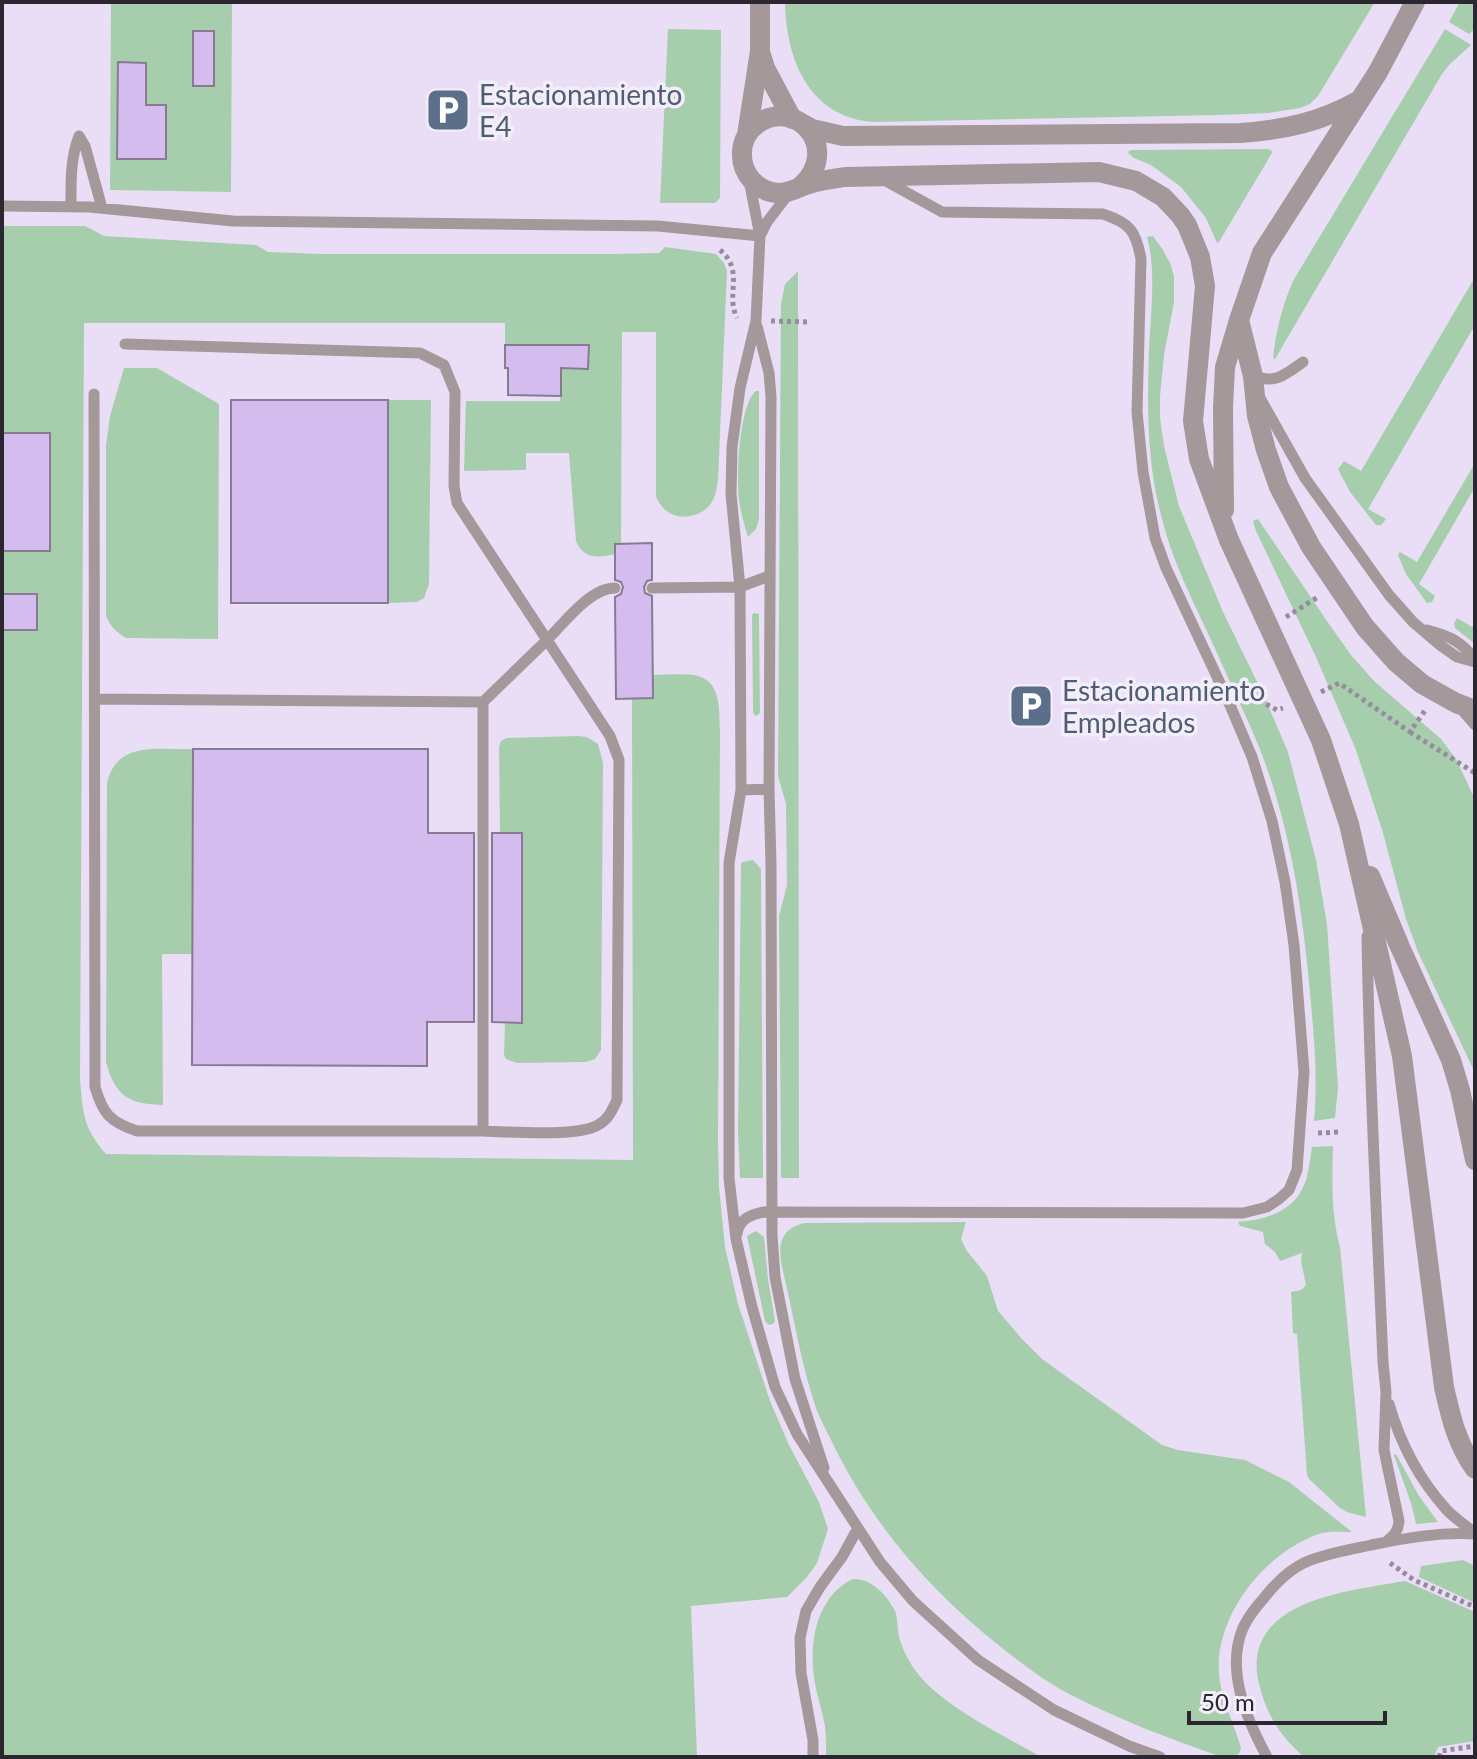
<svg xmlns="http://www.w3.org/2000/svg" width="1477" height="1759" viewBox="0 0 1477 1759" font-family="Lato,sans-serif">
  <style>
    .green { fill: #a6cead }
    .building { fill: #d4bdee; stroke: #867b91; stroke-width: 2 }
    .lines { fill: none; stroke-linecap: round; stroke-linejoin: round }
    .path { stroke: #958d9e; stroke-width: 5; stroke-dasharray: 4 4; stroke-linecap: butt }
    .service { stroke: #a5989a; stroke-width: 11 }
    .minor { stroke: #a5989a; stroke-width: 20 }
    .labels { text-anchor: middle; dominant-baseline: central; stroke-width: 7; stroke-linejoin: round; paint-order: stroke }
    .service-label { font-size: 28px; fill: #4e5e75; stroke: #f4edfc; text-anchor: start }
  </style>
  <rect width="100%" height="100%" fill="#e9def6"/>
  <path class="green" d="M111,2H232L231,192L110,190Z
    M785,2H1375L1318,96L1310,104L1300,108L1269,113L1219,115L873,122C808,117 786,58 785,2Z
    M1460,2H1475V29L1469,34L1449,22Z
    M668,29L721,30L720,198L715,203H660Z
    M1445,29L1471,45L1450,64L1442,74L1275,359L1273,358C1276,331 1282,306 1293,281Z
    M1268,149L1272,151V153L1219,242L1217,243L1206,218L1181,187L1151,165L1134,158L1128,153L1129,151L1132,150Z
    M2,226H85L104,236L256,245L268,252L322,254H612L659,253L665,247L716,254L724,263L727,271L718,480C717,486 716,494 713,500C706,515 682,522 668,512C663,509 659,503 656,497V332H622L621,544H615V554C598,558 583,559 576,541L569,453H526V470L464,471L466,401H560L561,368H588V345H505V323H84L80,1080C83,1113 83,1128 106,1154L633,1160L632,698H653V675C666,675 687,673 698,676C722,682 719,713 720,732L718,1143L719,1187L725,1247L738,1304L770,1401L789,1445L819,1502L828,1529L817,1563L807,1577L787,1597L691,1606L697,1757H2Z
    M1153,236L1163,250L1170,263L1174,276V302L1164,355L1160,396V418L1164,446L1179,506L1223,612L1264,696L1288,752L1316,860L1327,924L1338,1087L1335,1118L1314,1121C1318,1078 1314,1036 1310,993C1302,903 1288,811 1251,728C1235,693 1219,657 1203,623C1186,587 1170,553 1161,515C1147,463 1147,406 1149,352C1150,315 1157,274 1147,237Z
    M798,271L799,1178H781L779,916L787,885L786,804L778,776L781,304L785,284Z
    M1475,277V325L1368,509L1386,519L1381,525H1376L1350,492L1338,469L1344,461L1361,471Z
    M124,368H157L219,404L218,639L126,638C116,632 111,627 106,616V445L110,416Z
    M756,391H759V519L756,529L748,537C744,524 741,513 739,500C736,478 739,404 756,391Z
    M388,400H431L429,584L424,598L417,602L388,603Z
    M1475,463V487L1419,584L1435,596L1432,602L1427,603L1406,574L1398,555L1400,552L1417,562Z
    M1258,519L1329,624L1351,655L1374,681L1441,739L1456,759L1475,799V1073L1418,952L1406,919L1383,833L1356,750L1316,657L1256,531L1253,521Z
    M754,613L759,614L760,713L756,716L753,713L752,615Z
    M1457,618L1472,627L1475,623V644L1455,628L1454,623Z
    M578,736L587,737L598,744L603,763L601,1050L595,1059L586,1062L517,1063L506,1059L504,1055L505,1023H521L522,834L500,833L499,747L501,741L507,738Z
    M193,749L192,954H162L163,1105C130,1104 115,1097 106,1062L107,783C117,740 158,750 193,749Z
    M753,860L761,869L763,1178H740L738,1134L741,865L742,862Z
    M1333,1146C1332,1180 1331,1214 1340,1247L1366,1517L1347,1512L1340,1508L1309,1479L1307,1475L1297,1334L1293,1333L1291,1292L1301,1290L1306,1285L1301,1261L1302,1253L1280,1261L1275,1252L1265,1244L1263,1232L1240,1226L1238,1222C1267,1220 1296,1211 1306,1180C1309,1170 1310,1158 1312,1147Z
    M966,1222L961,1239L967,1251L987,1276L998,1311L1022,1339L1042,1359L1162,1445L1178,1450L1245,1460L1289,1482L1352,1532C1342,1532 1331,1531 1322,1533C1267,1550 1215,1614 1219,1672C1220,1699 1234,1722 1241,1748L1240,1752L1235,1757L1219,1756C1170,1739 1120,1720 1073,1696C1047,1683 1025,1666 1002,1648C931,1592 873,1526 833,1444C827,1431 819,1418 815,1405C803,1369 796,1330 788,1293C782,1264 768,1231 805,1223Z
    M756,1231L764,1237L768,1279L775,1321L773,1324L769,1325L765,1321L747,1236Z
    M1396,1454L1419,1496L1438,1522L1416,1524C1412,1501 1401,1477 1394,1455Z
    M1463,1560L1475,1566V1603L1419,1577L1421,1566Z
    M853,1579C871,1578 887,1595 895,1611C898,1619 897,1628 899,1636C901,1645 906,1656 911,1664C934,1703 1002,1734 1041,1757H826C826,1747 826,1736 825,1726C822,1709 816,1693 814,1677C809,1641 817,1596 853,1579Z
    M1405,1581L1475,1612V1741L1438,1747L1434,1757H1304C1280,1736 1267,1716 1259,1684C1239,1600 1349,1591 1405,1581Z"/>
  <path class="building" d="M193,31H214V86H193Z
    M118,62L146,63V105H166V159H117Z
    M505,345H589L588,369L561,368V396L508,395V368H505Z
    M231,400H388V603H231Z
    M2,433H50V551H2Z
    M652,543V580L647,581L644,587L645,593L652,596L653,698L616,699L615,597L621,594L623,587L621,582L615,580V544Z
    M2,594H37V630H2Z
    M193,749H428V833H474V1022H427V1066L192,1065Z
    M492,833H522V1023L492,1022Z"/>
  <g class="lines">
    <path class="path" d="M720,250C745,271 725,294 737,318
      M771,321L810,322
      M1286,617L1318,597
      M1321,692L1339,683L1410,732L1426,709
      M1245,695L1248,694L1277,710L1283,708
      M1410,732L1475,773
      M1318,1133L1340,1132
      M1390,1563L1414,1580L1475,1607
      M1439,1757L1441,1751L1475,1746"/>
    <path class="service" d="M79,136L85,146L102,208
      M749,180L760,236L767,222L790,192
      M2,206L89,207L233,221L658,226L760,236L756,321L740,388L732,447L731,494L740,587L741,790L729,863V1178L736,1239L752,1307L775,1387L797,1434L880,1562L913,1601L978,1660L1054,1710L1129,1746L1160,1757
      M71,207C71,183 70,159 79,136
      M757,326L769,373L771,397L769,789L771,865L772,1235L775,1277L795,1379L824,1468
      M1253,376C1275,384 1285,375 1303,362
      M94,394L95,1087C103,1114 110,1122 137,1131H483V702L547,640L457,503L454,486L455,392L444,365L420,353L125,344
      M1260,398L1305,478L1389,595L1413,622L1440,645L1457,657L1475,662
      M652,588L740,587L769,576
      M1427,630C1450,636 1460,641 1475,659
      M96,699L483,702
      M1462,710L1475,725
      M741,790L769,789
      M1367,936C1369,1078 1377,1220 1383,1362L1386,1392L1384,1450L1399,1521C1398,1531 1395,1535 1387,1541
      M483,1131C509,1132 579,1137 598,1125C609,1119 612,1110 617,1100L619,760L610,736L547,640C565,622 590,588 615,588
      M737,1234C739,1219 750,1215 763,1212L1243,1213L1267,1207L1279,1199L1289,1190L1297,1170L1304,1072L1294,945L1285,882L1272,821L1252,757L1227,698L1166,568L1155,538L1143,472L1137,412L1141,259C1136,231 1130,223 1103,214L942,212L884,180
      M1389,1404C1400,1442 1419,1479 1446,1509C1454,1518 1465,1525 1475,1533
      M813,1757V1740L801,1673L800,1638L806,1611L820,1587L842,1557L858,1528
      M1267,1757C1247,1720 1225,1670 1243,1628C1248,1617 1256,1607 1264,1598C1275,1584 1290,1569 1306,1562C1327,1553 1349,1550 1371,1545C1406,1538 1439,1532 1475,1534"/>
    <path class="minor" d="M1415,2L1378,72L1262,253L1239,320L1253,376L1257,416L1266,450L1279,487L1311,547L1365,627L1396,662L1422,684L1456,703L1475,710
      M761,55L765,68L792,119
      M803,124L812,129L843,136L1241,133C1283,130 1321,122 1358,101
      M747,135L760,51V2
      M801,186C841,150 799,99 760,122C749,129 742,140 742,153C741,174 758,193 780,193C790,193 799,187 809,184C821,180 833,179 845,177L1099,172L1136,181L1163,197L1180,215L1187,225L1200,257L1205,286L1193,421L1199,459L1229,540L1321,740L1349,824L1402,1056L1444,1387C1451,1418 1457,1444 1475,1469
      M1224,510L1223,408L1225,367L1239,320
      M1370,876L1400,947L1451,1060L1460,1090L1475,1160"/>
  </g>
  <defs>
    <g id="parking-square" transform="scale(2.3)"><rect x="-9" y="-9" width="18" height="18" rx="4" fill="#5c6f8a" stroke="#f4edfc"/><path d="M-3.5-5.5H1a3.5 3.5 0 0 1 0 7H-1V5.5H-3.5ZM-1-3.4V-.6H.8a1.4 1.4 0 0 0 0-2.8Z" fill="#fff"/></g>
  </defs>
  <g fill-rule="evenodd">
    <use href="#parking-square" x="448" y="110"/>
    <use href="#parking-square" x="1031" y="706"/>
  </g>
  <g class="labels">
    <g class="service-label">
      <text x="479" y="94">Estacionamiento<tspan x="479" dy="32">E4</tspan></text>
      <text x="1062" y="690">Estacionamiento<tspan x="1062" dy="32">Empleados</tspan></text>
    </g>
  </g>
  <rect width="1477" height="1759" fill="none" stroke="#2b262f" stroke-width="8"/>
  <path d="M1189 1711v12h196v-12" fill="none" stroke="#2b262f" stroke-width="4"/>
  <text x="1201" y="1711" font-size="24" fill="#2b262f" stroke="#f4edfc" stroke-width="6" paint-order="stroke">50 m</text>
</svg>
